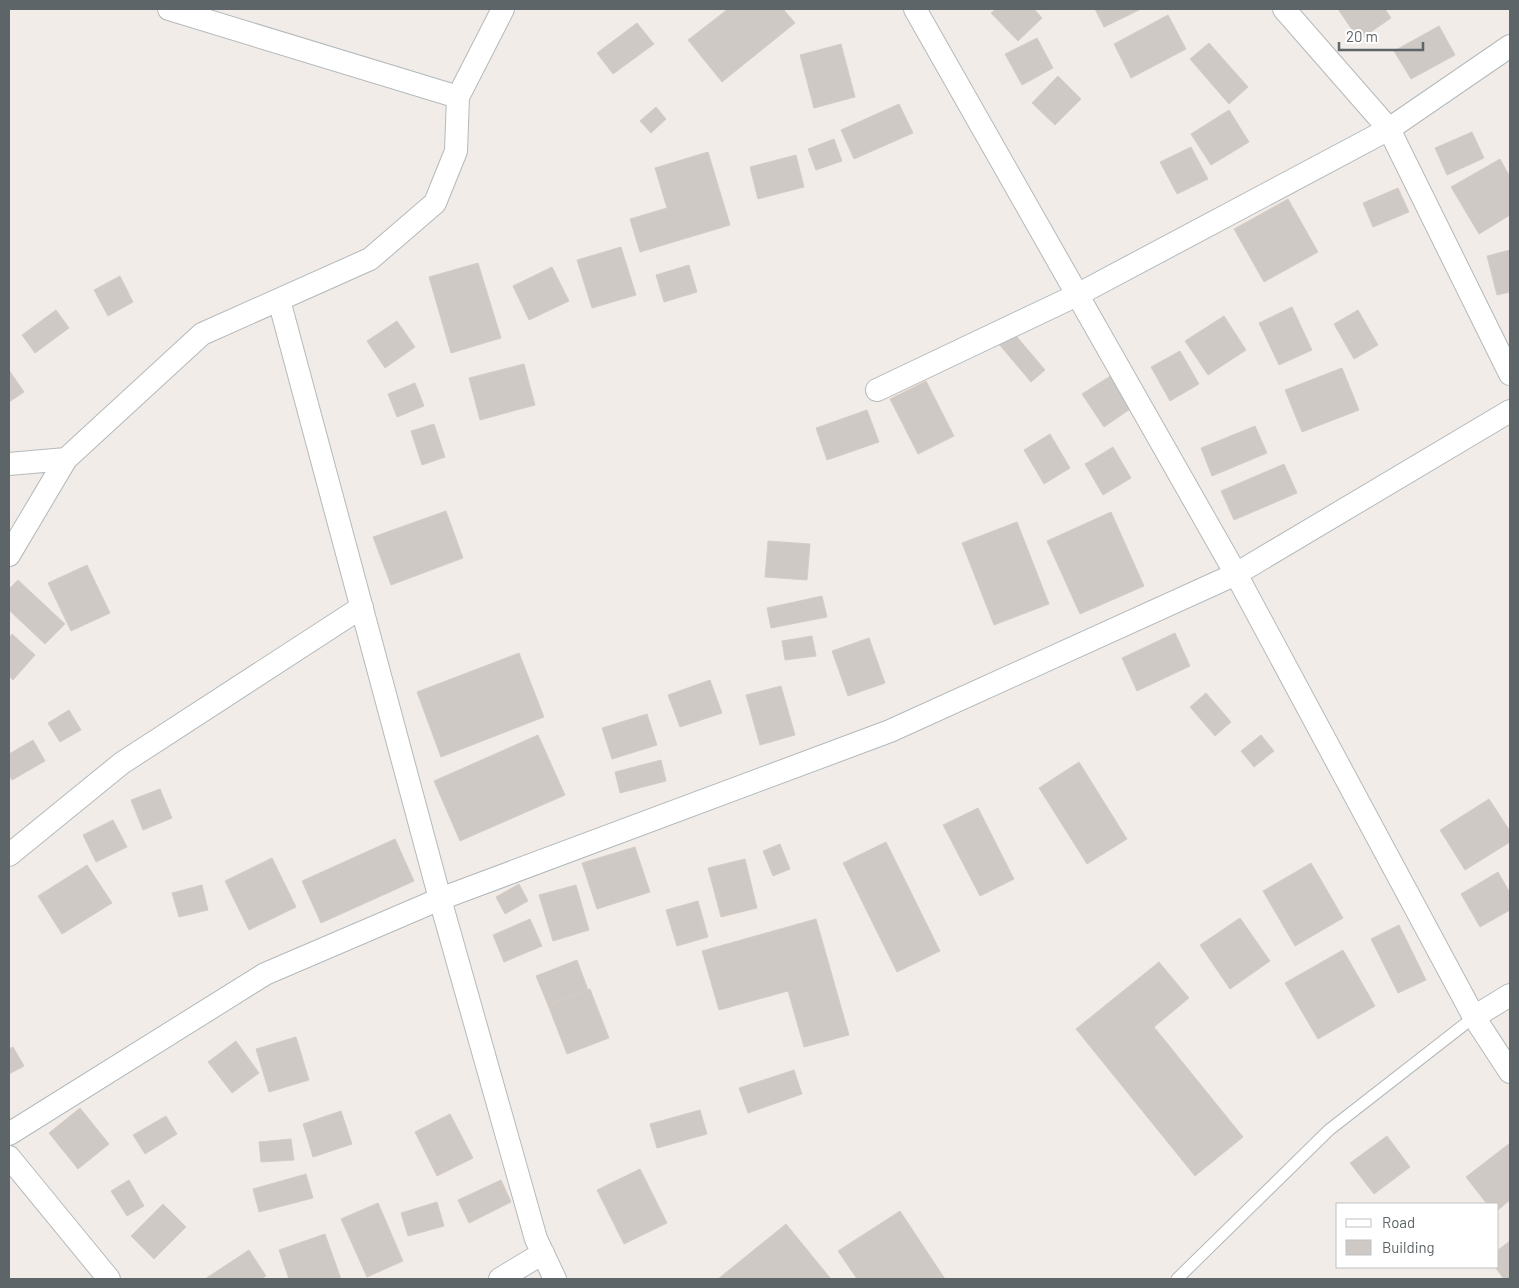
<svg xmlns="http://www.w3.org/2000/svg" width="1519" height="1288" viewBox="0 0 1519 1288" font-family="Barlow,sans-serif">
  <style>
    .building { fill: #cec9c5; stroke: #d7ccc4 }
    .lines { fill: none; stroke-linecap: round; stroke-linejoin: round }
    .service-casing { stroke: #b4b9bc; stroke-width: 13 }
    .minor-casing { stroke: #b4b9bc; stroke-width: 24 }
    .service { stroke: #fff; stroke-width: 11 }
    .minor { stroke: #fff; stroke-width: 22 }
  </style>
  <rect width="100%" height="100%" fill="#f1ece7"/>
  <path class="building" d="M728,9H783L795,23L722,82L688,40Z
    M996,9H1034L1042,18L1018,41L991,13Z
    M1095,9H1141L1104,27Z
    M1338,9H1385L1391,18L1359,40Z
    M1168,15L1186,49L1131,78L1114,44Z
    M637,23L654,44L613,74L597,53Z
    M1439,26L1455,55L1411,79L1394,51Z
    M1037,38L1053,68L1022,85L1005,54Z
    M1209,43L1248,87L1229,104L1190,59Z
    M841,44L855,97L814,108L800,55Z
    M1058,76L1081,99L1055,125L1032,103Z
    M899,104L913,133L854,159L841,130Z
    M656,107L666,119L651,133L640,121Z
    M1229,110L1249,142L1211,165L1191,134Z
    M1472,132L1484,158L1447,175L1435,148Z
    M834,139L842,161L816,170L808,149Z
    M1191,147L1208,179L1177,194L1160,162Z
    M708,152L730,225L640,252L630,219L667,208L655,168Z
    M796,155L804,187L758,199L750,167Z
    M1500,159L1510,177V215L1479,234L1451,187Z
    M1398,188L1409,212L1373,227L1363,203Z
    M1288,199L1318,252L1264,282L1234,229Z
    M621,247L636,295L592,308L577,260Z
    M1510,250V292L1497,295L1487,256Z
    M478,263L501,338L451,353L429,277Z
    M689,265L697,292L664,302L656,275Z
    M552,267L569,301L529,320L513,286Z
    M120,276L133,302L108,316L94,290Z
    M1292,307L1312,350L1279,365L1259,323Z
    M56,310L69,328L35,353L22,335Z
    M1358,310L1378,345L1354,359L1334,324Z
    M1224,316L1246,350L1208,375L1185,341Z
    M397,321L415,347L385,368L367,341Z
    M1012,331L1045,370L1031,382L998,343Z
    M1180,351L1199,384L1170,401L1151,367Z
    M524,364L535,405L480,420L469,378Z
    M1342,368L1359,410L1302,432L1285,390Z
    M9,370L24,392L9,402Z
    M1112,375L1133,407L1104,427L1082,394Z
    M926,381L954,436L918,454L890,399Z
    M415,383L424,406L397,417L388,394Z
    M867,410L879,442L827,460L816,428Z
    M434,424L445,457L422,465L411,431Z
    M1255,426L1267,453L1212,476L1201,448Z
    M1050,434L1070,468L1044,484L1024,450Z
    M1113,447L1131,478L1103,495L1085,464Z
    M1284,464L1297,493L1234,520L1221,491Z
    M446,511L463,558L391,585L373,537Z
    M1111,512L1144,586L1080,614L1047,541Z
    M1017,522L1049,604L994,625L962,543Z
    M768,541L810,544L807,580L765,577Z
    M87,565L110,613L71,631L48,583Z
    M18,580L65,624L45,644L9,610V589Z
    M822,596L827,617L771,628L767,608Z
    M1175,633L1190,666L1137,691L1122,658Z
    M12,634L35,655L13,680L9,676V638Z
    M812,636L816,656L785,660L782,641Z
    M869,638L885,683L848,696L832,651Z
    M519,653L544,717L441,757L417,692Z
    M710,680L722,713L680,727L668,695Z
    M781,686L795,735L760,745L746,695Z
    M1206,693L1231,722L1215,736L1190,707Z
    M69,710L81,730L60,742L48,723Z
    M647,714L657,745L612,759L602,728Z
    M538,735L565,795L460,841L434,781Z
    M1261,735L1274,751L1254,767L1241,751Z
    M33,740L45,761L12,780L9,775V754Z
    M661,760L666,781L620,793L615,772Z
    M1079,762L1127,839L1087,864L1039,788Z
    M160,789L172,818L143,830L131,800Z
    M1489,799L1510,831V842L1465,870L1440,830Z
    M978,808L1014,879L980,896L943,825Z
    M113,820L127,847L96,862L83,835Z
    M395,839L414,881L321,923L302,881Z
    M886,842L940,951L897,972L843,863Z
    M780,844L790,869L773,876L763,851Z
    M635,847L650,892L597,909L582,863Z
    M272,858L296,907L249,930L225,881Z
    M745,859L757,908L721,917L708,868Z
    M1311,863L1343,918L1295,946L1263,891Z
    M87,865L112,903L62,934L38,896Z
    M1498,872L1510,893V910L1480,927L1461,894Z
    M519,884L528,901L505,914L496,897Z
    M202,885L208,910L179,917L172,893Z
    M576,885L589,930L553,941L539,895Z
    M698,901L708,937L677,946L666,910Z
    M1240,918L1270,961L1230,989L1200,945Z
    M530,919L542,946L504,962L493,935Z
    M816,919L849,1035L804,1047L788,991L719,1010L702,951Z
    M1399,925L1426,980L1398,993L1371,939Z
    M1343,950L1375,1006L1318,1039L1285,983Z
    M577,960L588,990L548,1005L536,976Z
    M1159,962L1189,998L1154,1027L1243,1137L1195,1176L1076,1029Z
    M590,989L609,1038L567,1054L548,1005Z
    M296,1037L309,1080L269,1092L256,1049Z
    M236,1041L259,1073L232,1093L208,1062Z
    M13,1047L24,1066L9,1074V1049Z
    M794,1070L802,1094L748,1113L739,1088Z
    M80,1108L109,1144L78,1169L49,1133Z
    M700,1110L707,1134L657,1148L650,1124Z
    M341,1111L352,1144L313,1157L303,1124Z
    M450,1114L473,1158L437,1176L415,1132Z
    M166,1116L177,1134L145,1154L133,1135Z
    M1387,1136L1410,1167L1374,1194L1350,1163Z
    M291,1139L294,1160L261,1162L259,1142Z
    M1510,1143V1200L1498,1210V1204H1487L1466,1177Z
    M640,1169L667,1223L624,1244L597,1190Z
    M306,1174L313,1198L259,1212L253,1189Z
    M129,1180L144,1206L127,1216L111,1191Z
    M501,1180L511,1202L469,1223L458,1200Z
    M437,1202L444,1226L408,1236L401,1213Z
    M378,1203L403,1261L367,1277L341,1219Z
    M163,1204L186,1227L154,1259L131,1236Z
    M900,1211L945,1279H857L838,1251Z
    M786,1224L831,1279H718Z
    M325,1234L341,1279H289L279,1250Z
    M1510,1241V1279H1504L1495,1267H1498V1250Z
    M249,1250L266,1276L261,1279H205Z"/>
  <g class="lines">
    <g class="service-casing">
      <path id="service" d="M1177,1279L1329,1130L1474,1017"/>
    </g>
    <g class="minor-casing">
      <path id="minor" d="M169,9L458,97
        M915,9L1236,574L1474,1017L1510,1072
        M1284,9L1389,129L1510,374
        M279,300L440,899L536,1239L555,1279
        M877,390L1077,295L1389,129L1510,46
        M9,464L66,459
        M9,555L66,459L202,334L370,259L435,203L456,151L458,97L503,9
        M9,855L122,763L362,607
        M1474,1017L1510,995
        M9,1134L265,974L440,899L890,731L1236,574L1510,411
        M9,1157L109,1279
        M500,1279L543,1253"/>
    </g>
    <use href="#service" class="service"/>
    <use href="#minor" class="minor"/>
  </g>
  <rect width="1519" height="1288" fill="none" stroke="#5e6568" stroke-width="20"/>
  <rect x="1336" y="1203" width="162" height="65" fill="#ffffff" stroke="#bfc1c3"/>
  <rect x="1346" y="1219" width="25" height="8" fill="#ffffff" stroke="#bfc1c3"/>
  <text x="1382" y="1228" font-size="15" fill="#5e6568">Road</text>
  <rect x="1346" y="1240" width="25" height="15" fill="#cec9c5" stroke="#bfc1c3"/>
  <text x="1382" y="1253" font-size="15" fill="#5e6568">Building</text>
  <path d="M1339 42v8h84v-8" fill="none" stroke="#5e6568" stroke-width="2.5"/>
  <text x="1346" y="42" font-size="15" fill="#5e6568" stroke="#ffffff" stroke-width="4" paint-order="stroke">20 m</text>
</svg>
